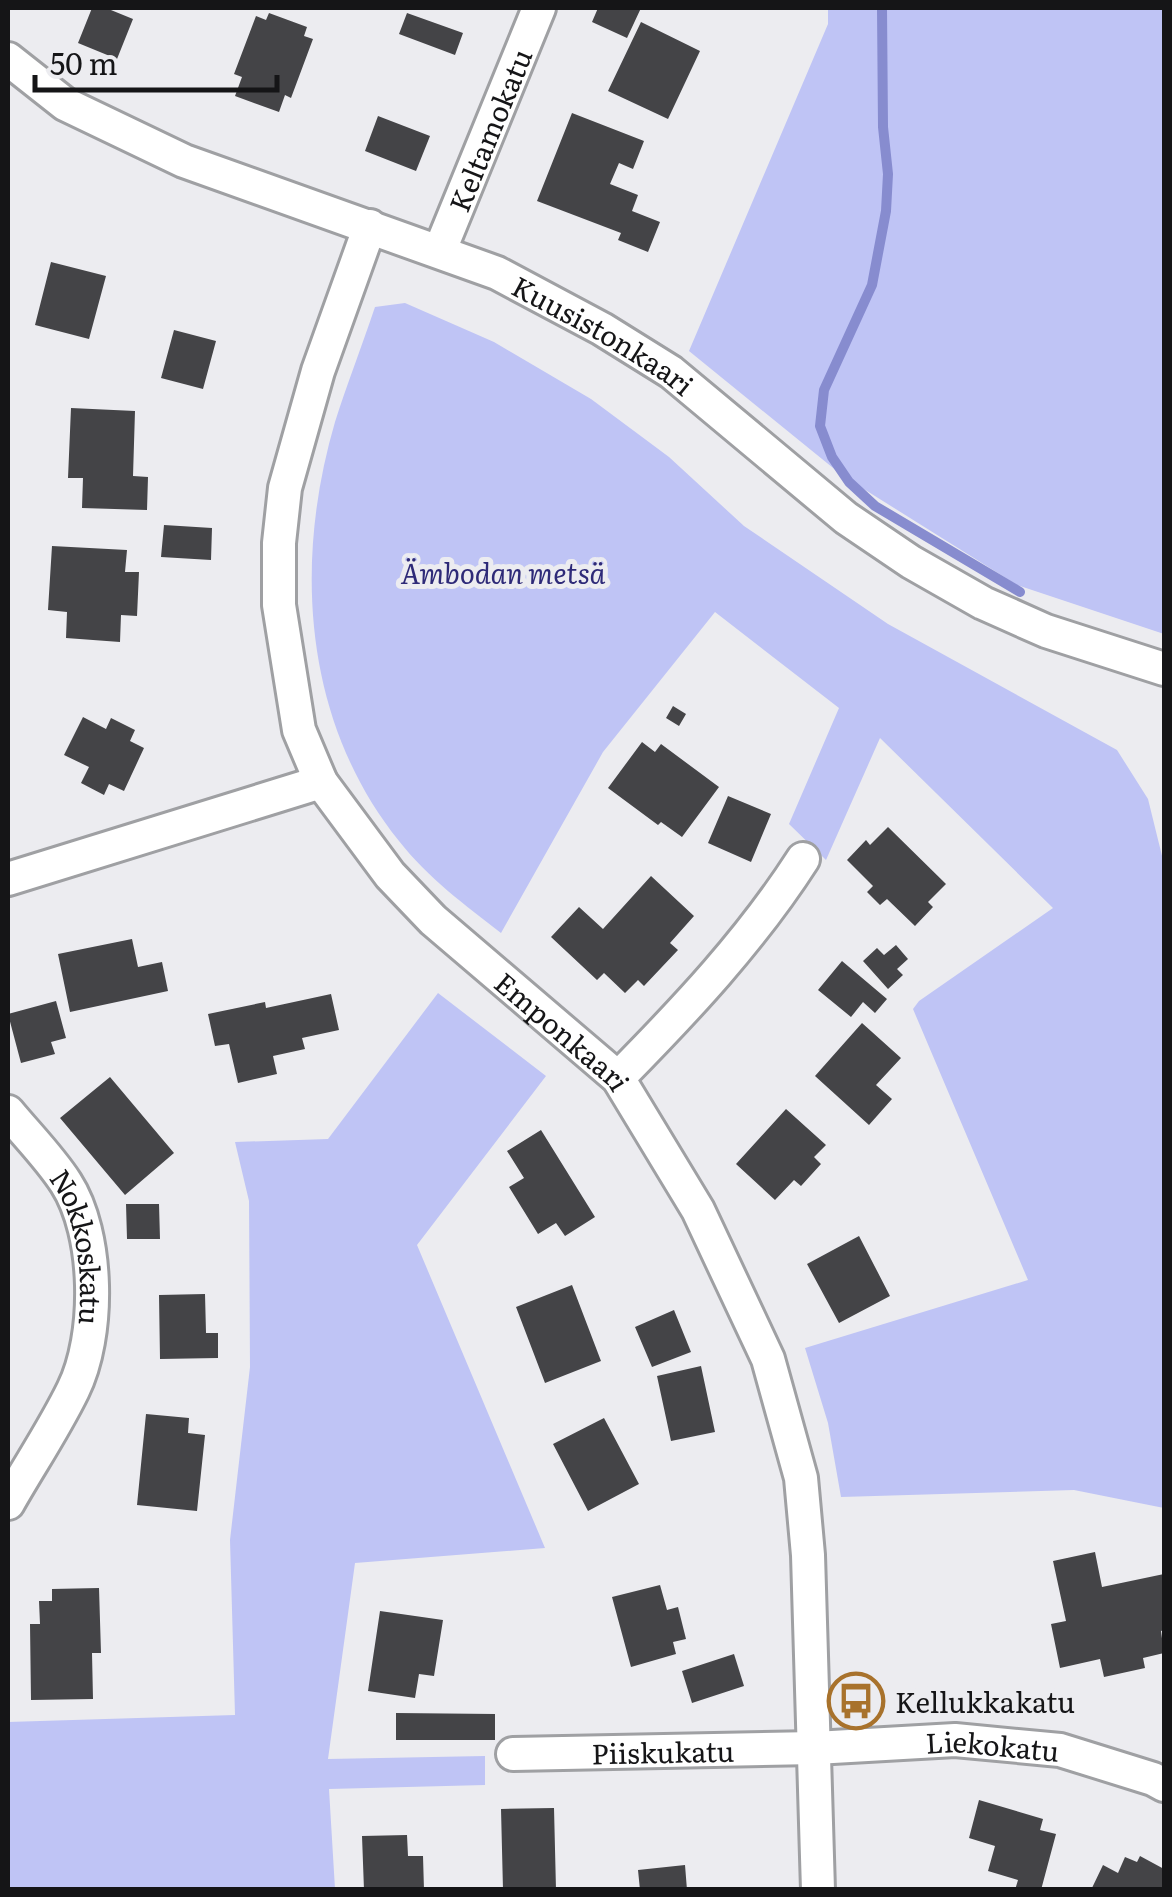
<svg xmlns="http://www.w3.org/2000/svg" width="1172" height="1897" viewBox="0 0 1172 1897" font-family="Literata,serif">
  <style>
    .green { fill: #bfc4f5 }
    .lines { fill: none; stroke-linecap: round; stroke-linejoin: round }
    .stream { stroke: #878ccf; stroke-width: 10 }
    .building { fill: #444447 }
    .minor-casing { stroke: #9fa0a3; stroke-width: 38 }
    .minor { stroke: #fff; stroke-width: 32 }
    .labels { text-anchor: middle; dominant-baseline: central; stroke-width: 10; stroke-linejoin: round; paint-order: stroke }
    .street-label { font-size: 28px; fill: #151517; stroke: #ececf0 }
    .park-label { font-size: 28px; font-style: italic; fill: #2e2a78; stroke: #ececf0 }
    .poi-label { font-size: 28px; fill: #151517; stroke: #ececf0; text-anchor: start }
  </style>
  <rect width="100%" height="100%" fill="#ececf0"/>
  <path class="green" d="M828,8H1164V634L1017,585L843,476L689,351L828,24Z
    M405,303L494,342L591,399L669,457L744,526L888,624L1117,750L1148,799L1164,864V1508L1074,1490L841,1497L828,1423L805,1348L1028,1280L913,1009L919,1001L1053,908L880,738L826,860L789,824L839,708L715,612L603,752L501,933C465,905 428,878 399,841C304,723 293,565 335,422C347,384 362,346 375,307Z
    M438,993L546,1076L417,1245L545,1548L355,1563L328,1759L485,1756V1785L329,1789L335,1889H8V1722L235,1715L230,1540L250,1367L249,1201L235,1142L328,1139Z"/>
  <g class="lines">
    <path class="stream" d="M882,8L883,127L888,174L886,211L872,285L824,390L820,426L832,457L849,482L875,506L1020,592"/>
  </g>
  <path class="building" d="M92,8H106L133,19L117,59L78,43Z
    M598,8H641L627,38L592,22Z
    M269,13L307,27L304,36L313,39L291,98L285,95L279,112L235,96L242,77L234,74L256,16L266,20Z
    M407,13L463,33L455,55L399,34Z
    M641,22L700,51L668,119L608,91Z
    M572,113L644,141L633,169L619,163L610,184L638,195L632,211L660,222L648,252L618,240L621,233L537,201Z
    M378,116L430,136L416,171L365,151Z
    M51,262L106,276L89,339L35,325Z
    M174,330L216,341L203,389L161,378Z
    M71,408L135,411L133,476L148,477L147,510L82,508L83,478H68Z
    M164,525L212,528L211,560L161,557Z
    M52,546L127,550L125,572H139L137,616L121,615L120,642L66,638L67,612L48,610Z
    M673,706L686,714L679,726L666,718Z
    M83,717L106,729L111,718L135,730L130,741L144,748L124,791L109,784L104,795L81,783L89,767L64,755Z
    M642,742L655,752L661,744L719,787L682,837L661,822L658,825L608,788Z
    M728,796L771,814L751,862L708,843Z
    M888,827L946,884L928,902L933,907L915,926L887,899L880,905L867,892L873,886L847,860L866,840L870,845Z
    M651,876L694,916L670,943L678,950L644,986L638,980L625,993L604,973L597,980L551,937L579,907L603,929Z
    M132,939L138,967L162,962L168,991L70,1012L58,954Z
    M896,945L908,959L897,969L903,975L888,989L863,961L877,948L884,955Z
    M842,961L887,999L875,1013L863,1002L851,1017L818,990Z
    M331,994L339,1030L302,1038L305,1049L273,1056L277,1074L238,1083L229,1044L215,1046L208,1014L265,1002L266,1008Z
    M56,1001L66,1038L51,1042L55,1054L21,1063L8,1014Z
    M862,1023L901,1058L876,1085L892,1099L869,1125L815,1076Z
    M110,1077L174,1153L125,1195L60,1118Z
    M786,1109L826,1145L814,1157L821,1164L801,1186L794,1180L775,1200L736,1164Z
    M541,1130L595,1217L565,1236L556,1223L538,1234L509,1187L524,1178L507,1151Z
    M126,1204H159L160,1239H127Z
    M859,1236L890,1296L839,1323L807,1264Z
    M572,1285L601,1361L545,1383L516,1307Z
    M205,1294L206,1333H218V1358L160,1359L159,1295Z
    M674,1310L691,1352L652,1367L635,1327Z
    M701,1366L715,1432L671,1441L657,1376Z
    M146,1414L189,1418L188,1433L205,1435L197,1511L137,1505Z
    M604,1418L639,1484L588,1511L553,1444Z
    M1095,1552L1102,1587L1164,1574V1630L1161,1631L1164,1653L1143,1658L1145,1668L1104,1677L1100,1659L1060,1668L1051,1624L1066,1621L1053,1561Z
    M660,1585L667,1610L678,1607L686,1639L673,1642L676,1654L631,1667L612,1597Z
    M99,1588L101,1653H92L93,1699L31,1700L30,1624H40L39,1601H52V1589Z
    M380,1611L443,1620L434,1676L419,1674L415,1698L368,1691Z
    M734,1654L744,1686L692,1703L682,1671Z
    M396,1713L495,1714V1740H396Z
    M979,1800L1043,1819L1040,1830L1056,1834L1041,1890H1015L1018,1880L988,1871L995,1846L969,1838Z
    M554,1808L556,1890H503L501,1809Z
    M407,1835L408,1856H423L424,1890H364L362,1836Z
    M1140,1856L1164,1869V1890H1091L1103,1865L1118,1873L1125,1857L1137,1862Z
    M685,1865L687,1890H640L638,1870Z"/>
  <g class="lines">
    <g class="minor-casing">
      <g id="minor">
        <path id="s1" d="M8,59L65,104L184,161L497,273L602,329L671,372L846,518L911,562L983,603L1046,631L1164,669"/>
        <path id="s2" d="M370,226L318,371L285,488L279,543V605L299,730L321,782L390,875L433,920L618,1078L698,1210L768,1359L801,1478L808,1555L818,1890"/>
        <path id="s3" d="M440,250L539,8"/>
        <path d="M8,879L321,782"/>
        <path d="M618,1078C686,1009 751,940 803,859"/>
        <path id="s4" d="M8,1112C27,1135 50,1158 66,1183C99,1234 100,1336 73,1390C54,1429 29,1466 8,1503"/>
        <path id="s5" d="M513,1754L815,1748L955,1740L1060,1750L1153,1779L1164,1785"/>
      </g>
    </g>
    <use href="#minor" class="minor"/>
  </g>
  <defs>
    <g id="bus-ring" transform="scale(2.875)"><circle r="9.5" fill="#ececf0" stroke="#a8722c" stroke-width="1.5"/><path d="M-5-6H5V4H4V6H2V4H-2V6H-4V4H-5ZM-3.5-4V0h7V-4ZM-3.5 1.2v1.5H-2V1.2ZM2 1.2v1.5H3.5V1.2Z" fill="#a8722c"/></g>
  </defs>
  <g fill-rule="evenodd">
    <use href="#bus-ring" x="856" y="1701"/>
  </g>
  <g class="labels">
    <g class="street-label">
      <text stroke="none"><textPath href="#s3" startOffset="130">Keltamokatu</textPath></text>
      <text stroke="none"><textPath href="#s1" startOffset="660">Kuusistonkaari</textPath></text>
      <text stroke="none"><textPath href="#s2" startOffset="925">Emponkaari</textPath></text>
      <text stroke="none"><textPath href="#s4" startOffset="158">Nokkoskatu</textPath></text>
      <text stroke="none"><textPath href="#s5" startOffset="480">Liekokatu</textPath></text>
      <text stroke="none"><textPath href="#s5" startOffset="150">Piiskukatu</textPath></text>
    </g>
    <g class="park-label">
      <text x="503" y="572">Ämbodan metsä</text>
    </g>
    <g class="poi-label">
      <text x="895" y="1701">Kellukkakatu</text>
    </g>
  </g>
  <rect width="1172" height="1897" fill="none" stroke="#151517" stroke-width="20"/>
  <path d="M35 75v15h242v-15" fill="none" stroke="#151517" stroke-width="5"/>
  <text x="50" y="75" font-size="30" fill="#151517" stroke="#ececf0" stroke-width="8" paint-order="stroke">50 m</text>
</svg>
